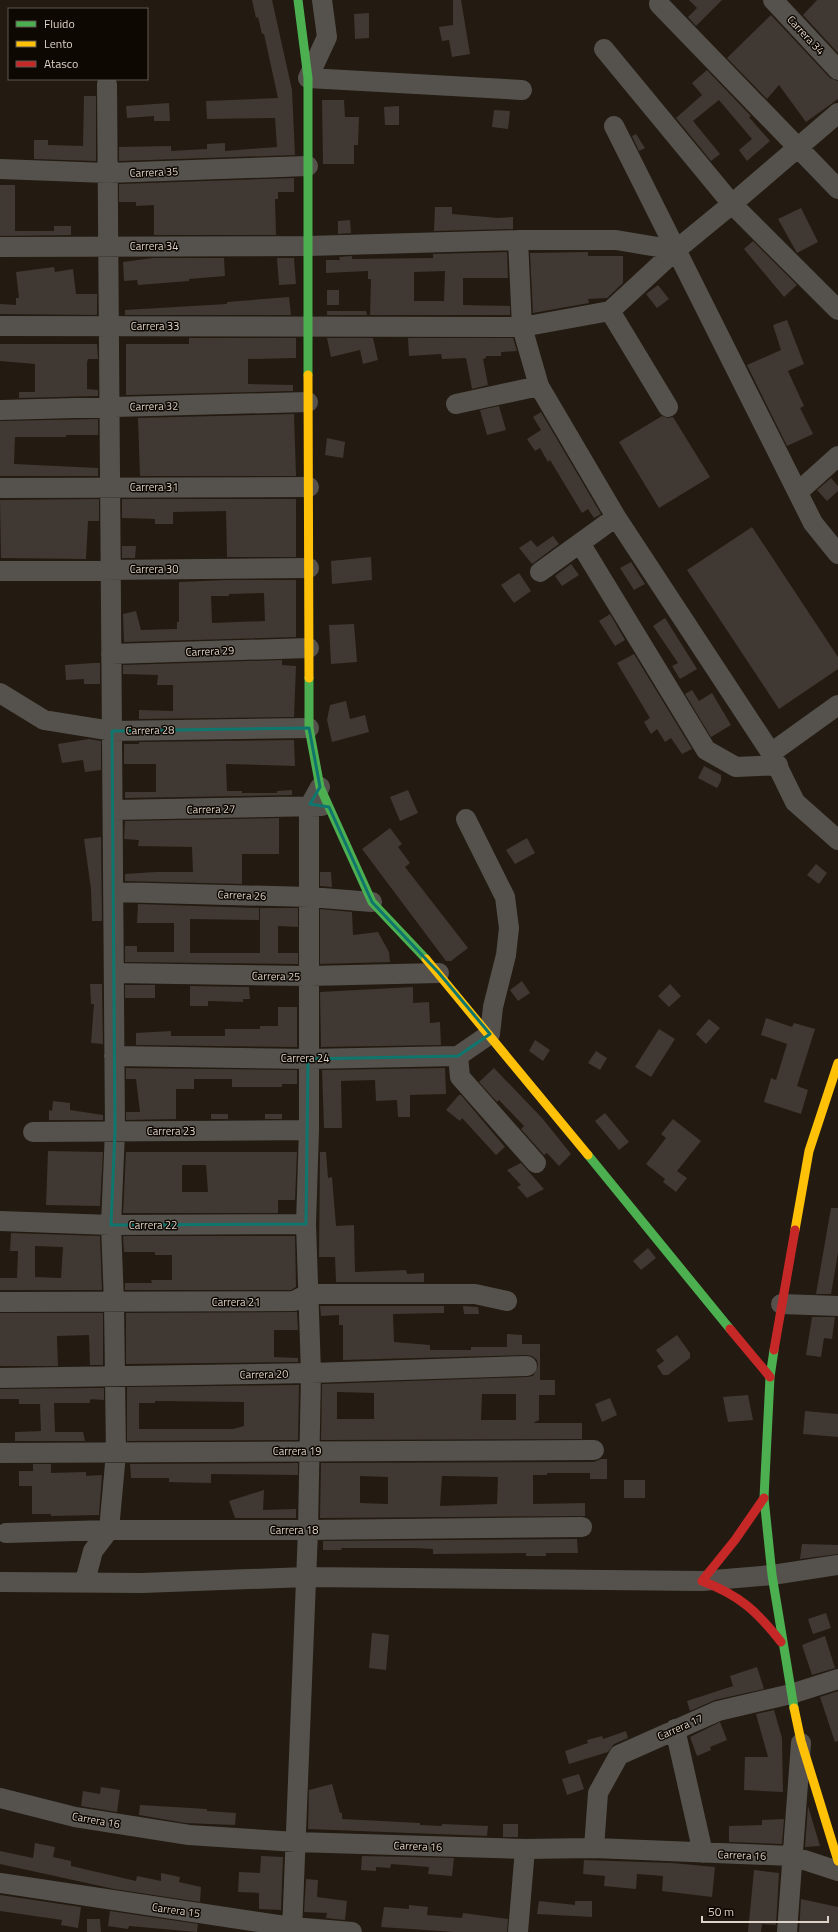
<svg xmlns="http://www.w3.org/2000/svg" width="838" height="1932" viewBox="0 0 838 1932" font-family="'Titillium Web',sans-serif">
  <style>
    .building { fill: #403832; fill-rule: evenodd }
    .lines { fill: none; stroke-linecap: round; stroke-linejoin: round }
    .street { stroke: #55524d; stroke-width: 20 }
    .fast { stroke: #4caf50; stroke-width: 9 }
    .slow { stroke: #ffc107; stroke-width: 9 }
    .jam { stroke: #c62828; stroke-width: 9 }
    .marked { fill: none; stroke: #0f766e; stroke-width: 3; stroke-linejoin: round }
    .labels { text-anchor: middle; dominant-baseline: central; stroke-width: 3; stroke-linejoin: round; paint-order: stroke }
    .street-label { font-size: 11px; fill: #ded3c8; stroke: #0e0803 }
  </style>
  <rect width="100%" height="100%" fill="#231b11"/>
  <path class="building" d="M252,0H272L292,90L295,155L119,161V147L171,146V151L207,149V144L225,143V151L277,147L275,118L207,119L206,101L278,98L264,34H262L258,17L256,18Z
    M453,0H461L470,54L452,57L449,40L442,41L439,27L453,25Z
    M689,0H722L696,26L688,17L697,8Z
    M817,0H838V53L803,15Z
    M369,13V38L355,39L354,14Z
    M771,15L830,78L838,81V99L806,122L779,85L767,99L727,58Z
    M707,70L751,116L749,117L770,141L747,161L739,150L752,139L719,100L693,121L720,154L711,161L676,118L702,95L692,83Z
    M84,96H96V161L34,159V140H48V145L83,146Z
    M322,100H344L345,117H359L358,145H354V164H323Z
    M169,103L170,121H154V116L127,118L126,106Z
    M399,106V125H385L384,107Z
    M494,110L510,111L508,129L492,127Z
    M636,134L645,148L639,151L632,136Z
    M294,178V192H278V199H275L276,235H154V205L136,206V202H119V184Z
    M0,185H15V231H54V226H71V235L0,236Z
    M435,207H452V214L498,218L513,217V229L434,231Z
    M801,208L818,242L797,253L778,219Z
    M350,220L351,233L338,234V221Z
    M753,241L797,285L784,297L744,249Z
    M507,252L508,278H463V305L510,306V315H370L371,279H368V271L326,273V260H340L339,257L352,256V259L433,258V254ZM445,271L444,301H414V272Z
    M588,252V256H623V283L607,298L588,299L589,303L533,313L530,253Z
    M153,258H224L225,276L189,279V281L138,285L137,280L124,281L123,262Z
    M277,258H294L296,284L279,285Z
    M54,267L55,272L73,269L76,294H97V315L0,314V304L16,305V298H19L16,272Z
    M658,285L669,299L657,308L646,294Z
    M327,290H339V305H327Z
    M289,297L291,315H125V310L227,304V302Z
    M327,311H366L367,315H327Z
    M787,320L804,364L788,371L804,406L800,408L813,434L787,446L747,365L781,350L773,325Z
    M189,338H296V358L248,359V384L293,385V391L126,395V344H189Z
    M327,338H373L378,360L363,364L360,350L331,357Z
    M408,338H513L517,351L501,352V356H486V358L483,359L488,385L472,389L466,358L442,359L441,354L409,356Z
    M0,344H97L98,359H88L87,362V389L98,390V396L19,398V392H35V364L0,361Z
    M499,406L506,430L487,435L480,410Z
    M541,412L601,514L594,518L588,509L582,513L550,460L548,462L540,448L535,451L527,439L541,430L533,417Z
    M294,414L296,476H140L138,418Z
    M662,416L668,418L673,417L710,477L659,508L619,442Z
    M98,419V435H66V437H15L14,464L98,468V476H0V421Z
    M327,438L345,442L343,458L325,455Z
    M831,478L838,486V491L827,501L817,490Z
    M99,499V521H88L86,559L1,558L0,500Z
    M122,499H296V557H227L226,511L173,512V524H155V519L122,518Z
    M752,527L838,657V669L779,709L687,570Z
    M553,536L559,544L532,564L519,548L531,540L537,547Z
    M122,546H136L135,558H122Z
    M371,557L372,580L332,584L331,561Z
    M631,562L645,584L634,590L620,568Z
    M571,564L579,575L562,586L555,576Z
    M519,573L531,591L514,603L501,585Z
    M226,580H296V637L124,642L123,614L136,611L141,630L177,629V622H179V582ZM264,593L265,621L212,623L211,596H229V594Z
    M610,614L625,640L615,646L599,621Z
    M665,618L697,669L680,679L672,666L678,663L653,626Z
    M354,624L357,662L331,664L329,625Z
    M634,654L692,749L682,754L671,738L665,742L657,729L651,734L644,722L650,718L617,663Z
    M282,660V665L296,666L294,717L139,719V710L173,711V685H157L158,675L123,674V665Z
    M93,663H100V684H84V679L66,680L65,665Z
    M692,690L699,701L712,693L731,725L711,737L685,694Z
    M346,701L350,719L365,715L369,732L332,742L327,720L330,705Z
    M89,739L101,741V770L85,772L83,760L62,763L58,744Z
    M294,740L295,766L226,764L227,791H242V793H277V791L292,790V795L125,798V792H156V764H124V744H139V742Z
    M704,766L721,775V781L717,788L698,778Z
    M408,790L418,813L400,821L390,797Z
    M279,818V854H242V884L125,881V874L156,872H193L192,847L138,846L139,840L124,839L125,821Z
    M390,828L402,844L398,847L410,863L405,867L468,948L451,961H446L362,849Z
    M101,837L102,921H92L91,889L84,839Z
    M527,838L535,853L515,864L506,850Z
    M816,864L827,873L819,884L807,875Z
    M320,872H331L332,887L320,886Z
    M138,904L259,908V920L190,919V953H260V908H298V927L278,926V953H298V964L125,962V946H137V952H174V923H137Z
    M320,909L352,912L353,935L378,932L389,952L390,962L320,964Z
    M522,981L530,993L518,1001L510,990Z
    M90,984H102L103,1044L91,1043L94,1004H91Z
    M670,984L681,996L669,1007L658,996Z
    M125,985H155V998H125Z
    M190,986L249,987L250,999H243V1002L208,1001V1006H190Z
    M413,987V1003L429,1002L430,1023L440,1022L441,1045L321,1047L320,992Z
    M278,1007H297V1047L136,1045V1033L171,1031V1036H225V1029H260V1026H278Z
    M766,1018L792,1027L794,1023L815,1029L797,1086L808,1090L801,1114L764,1102L771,1078L776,1080L787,1044L761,1035Z
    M709,1019L720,1028L706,1044L696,1034Z
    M659,1029L675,1039L651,1077L635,1067Z
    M535,1040L550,1050L543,1061L529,1051Z
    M596,1051L607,1058L600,1070L588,1063Z
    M126,1068L297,1070V1084H282V1087H232V1079H194V1089H176V1119L126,1120V1112H140L136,1079H126Z
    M445,1068L446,1094L410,1095V1117H398L397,1100L376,1101L375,1080L341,1081L342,1128H324L322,1070Z
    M494,1068L542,1118L571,1154L559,1166L547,1153L544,1155L521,1129L524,1126L499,1100L497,1102L479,1082Z
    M459,1095H461L505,1147L496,1155L462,1118L460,1121L446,1110Z
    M53,1101L70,1103V1110L103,1115V1120H49V1110L52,1111Z
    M605,1113L629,1142L619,1150L595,1121Z
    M211,1114H228V1119H211Z
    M265,1114H282V1119H265Z
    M673,1119L701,1141L677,1171L687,1178L676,1192L663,1182L665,1179L646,1164L666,1138L661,1134Z
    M48,1151L103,1152L100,1206L46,1205Z
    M126,1152H297L295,1200H278V1213H123ZM182,1165H206L208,1192H182Z
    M320,1152H326L328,1178L332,1177L336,1226L354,1225L355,1272L406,1270L407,1274L424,1273V1282H336L335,1257H319Z
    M521,1163L544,1189L527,1198L517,1187L521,1185L507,1170Z
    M831,1208H838V1252L835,1271L831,1294H816Z
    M11,1233L100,1236L102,1290H0V1278H17L18,1251H10ZM35,1246L63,1247L61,1278L35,1277Z
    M123,1236H295L296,1287L291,1290H125V1283H152L151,1280H172V1255H155V1252H124Z
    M648,1248L656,1258L641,1270L633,1261Z
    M320,1306H444V1313L393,1314L394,1342L430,1345V1350H471V1347H507V1334L522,1335V1344H540V1380H555V1395H539V1420L533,1423H582V1439L321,1440L322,1384L527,1377L533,1376L538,1366L537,1360L532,1356L527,1355L343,1360V1325H339V1315L321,1316ZM337,1392L374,1393V1419H337ZM482,1394H516V1420H481Z
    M463,1306L478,1307L479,1314H464Z
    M294,1312H297L298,1330H274V1357L298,1358V1362L126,1364V1313Z
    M0,1313H103V1365H90L89,1335L57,1336L58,1366H0Z
    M812,1317H835L832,1339L824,1338L821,1357L806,1355Z
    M677,1335L690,1353V1358L668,1375H663L657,1366L664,1361L656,1350Z
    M299,1385L298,1440L127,1441V1387ZM155,1401L244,1402V1426L233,1429H139V1403H155Z
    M90,1388V1403H54L55,1432H83L85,1441H15V1432L41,1431L40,1404H19V1399H0V1389Z
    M90,1388H104V1400L90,1399Z
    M748,1395L753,1420L728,1422L723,1397Z
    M610,1398L617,1415L602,1422L595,1404Z
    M805,1411L838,1414V1437L803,1434Z
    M601,1459H607V1479H590V1473H547V1475H533V1504L585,1503V1516L320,1518L321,1463L594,1462ZM360,1476L388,1477V1504L360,1503ZM442,1476L498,1477L497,1504L440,1506Z
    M298,1463V1475L211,1474V1483L169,1482V1478H131L130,1464Z
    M33,1464H51V1473L86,1472V1476L102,1475L99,1515L51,1516V1514H32V1486H19V1471H33Z
    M624,1480H645V1498H624Z
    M264,1490L263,1510L296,1509V1518H235L229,1501Z
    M577,1539L578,1553H546V1556H526V1553L433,1554V1549L413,1548H341L342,1550H323V1541Z
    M802,1544L838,1545V1554L800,1559Z
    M826,1613L831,1628L813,1634L808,1619Z
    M372,1633L389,1635L386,1670L369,1668Z
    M825,1636L835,1668L812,1675L802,1645Z
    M757,1667L764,1689L715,1700L690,1711L687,1701L733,1686L730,1676Z
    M838,1691V1741L835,1742L820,1697Z
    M774,1710L782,1738L783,1792L744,1790L745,1757H768L756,1714Z
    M720,1722L727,1740L710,1747L711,1750L697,1756L690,1737Z
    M626,1731L628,1738L614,1744L608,1752L569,1764L565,1751L588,1743L587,1740L602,1736L603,1739Z
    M579,1774L584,1789L567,1795L562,1779Z
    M332,1784L340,1813H342V1819L420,1823V1825L442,1826V1824L488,1826L487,1836L308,1829L309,1790Z
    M101,1787L120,1790L117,1812L81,1806L83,1791L100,1794Z
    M140,1805L207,1809V1811L236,1813L235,1825L185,1823L139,1815Z
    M808,1806L820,1846L805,1847Z
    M784,1819L782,1844L729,1842V1826L762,1825V1820Z
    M503,1824H518V1837H503Z
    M35,1843L55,1847L53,1857L71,1861V1866L136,1881L137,1876L161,1881V1873L180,1877L179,1882L201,1887L200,1902L114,1889L0,1864V1851L33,1858Z
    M261,1856L283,1857L281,1910L259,1909V1893L238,1892L239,1872L260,1873Z
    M362,1856L454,1858L452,1876L428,1874L429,1867L391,1864L390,1868L376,1867V1871L361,1870Z
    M584,1860L672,1863L715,1867L712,1897L662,1891L663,1876L637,1874L636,1889L604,1886L605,1876L583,1874Z
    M754,1870L779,1873L776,1925L762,1924L761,1932H748Z
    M306,1879L318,1880L317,1897L347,1901L345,1920L326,1918L327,1913L304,1912Z
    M0,1895L81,1907L78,1928L61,1925L62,1920L0,1911Z
    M801,1899L838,1907V1932H799Z
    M539,1901L575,1905V1901H592V1917L537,1914Z
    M409,1905L428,1907L427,1915L462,1918L463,1913L508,1919L507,1932H454L381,1927L384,1907L409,1909Z
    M110,1911L198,1924L197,1932L129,1926L128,1929L108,1926Z
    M87,1919H100L101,1932H87Z"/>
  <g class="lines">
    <path class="street" d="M322,0L327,37L308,78L522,90
      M773,0L838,70
      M659,4L838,189
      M604,49L732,204L838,310
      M614,126L813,523L838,554
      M0,169L107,173L308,166
      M518,240L522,327L539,386L616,517L771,753L795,802L838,840
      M0,247L308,246L518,240H616L676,250
      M610,311L668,407
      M0,326L522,327L610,311L676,250L732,204L838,113
      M456,404L539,386
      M0,410L308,402
      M0,488L309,487
      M798,492L838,456
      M580,543L706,750L736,767L778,765
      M0,571L309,568
      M540,572L616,517
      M111,654L309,648
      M0,693L44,720L112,731L309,728
      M771,753L838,705
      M113,810L322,806
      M113,892L310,897L372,902
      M114,973L308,976L439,973
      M114,1056L308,1059L458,1056L490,1034L493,1007L506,955L509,928L505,897L466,819
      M458,1056L460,1077L536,1163
      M33,1132L309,1130
      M0,1221L111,1225L306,1224
      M0,1302L294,1301L308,1294H475L507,1301
      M781,1304L838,1306
      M0,1378L311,1373L527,1366
      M0,1453L594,1450
      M6,1533L109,1530H308L582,1527
      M85,1581L93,1551L109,1530L116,1453L114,1302L111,1225L115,1131L107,84
      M0,1582L142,1583L306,1577L702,1581L772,1575L838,1565
      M675,1729L703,1853
      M0,1798L75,1817L189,1835L296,1842L525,1849L594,1848L792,1856L838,1871
      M594,1848L598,1793L619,1755L718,1711L791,1694L838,1679
      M0,1883L292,1927L352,1932
      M292,1932L308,1530L311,1373L306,1224L309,1130V807L320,787
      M518,1932L525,1849
      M787,1932L801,1743"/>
    <path class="fast" d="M298,0L308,78V375
      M309,678V728L320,787L372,902L426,959
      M588,1155L730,1329
      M774,1350L770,1377L764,1498L772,1575L794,1708"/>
    <path class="slow" d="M308,375L309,678
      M426,959L588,1155
      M795,1230L809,1151L838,1063
      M794,1708L801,1741L838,1861"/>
    <path class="jam" d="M730,1329L770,1377
      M774,1350L795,1230
      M764,1498L735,1540L702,1581C739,1595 757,1611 781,1642"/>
  </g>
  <path class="marked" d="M309,728L320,787L310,804L329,807L372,902L439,973L490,1034L458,1056L308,1059L306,1224L111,1225L115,1131L112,731Z"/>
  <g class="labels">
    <g class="street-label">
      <text transform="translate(806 35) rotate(47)">Carrera 34</text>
      <text transform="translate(154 172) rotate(-2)">Carrera 35</text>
      <text x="154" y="246">Carrera 34</text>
      <text x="155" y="326">Carrera 33</text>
      <text transform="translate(154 406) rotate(-1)">Carrera 32</text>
      <text x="154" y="487">Carrera 31</text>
      <text x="154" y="569">Carrera 30</text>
      <text transform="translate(210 651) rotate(-2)">Carrera 29</text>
      <text transform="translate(150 730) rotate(-1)">Carrera 28</text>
      <text transform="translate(211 809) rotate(-1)">Carrera 27</text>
      <text transform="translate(242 895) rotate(2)">Carrera 26</text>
      <text transform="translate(276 976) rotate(1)">Carrera 25</text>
      <text x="305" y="1058">Carrera 24</text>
      <text x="171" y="1131">Carrera 23</text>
      <text x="153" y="1225">Carrera 22</text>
      <text x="236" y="1302">Carrera 21</text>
      <text transform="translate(264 1374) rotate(-1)">Carrera 20</text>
      <text x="297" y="1451">Carrera 19</text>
      <text x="294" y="1530">Carrera 18</text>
      <text transform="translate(680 1727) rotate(-24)">Carrera 17</text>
      <text transform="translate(96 1820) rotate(10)">Carrera 16</text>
      <text transform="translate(418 1846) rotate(2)">Carrera 16</text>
      <text transform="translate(742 1855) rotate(2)">Carrera 16</text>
      <text transform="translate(176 1910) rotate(8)">Carrera 15</text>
    </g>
  </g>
  <rect x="8" y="8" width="140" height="72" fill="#0e0803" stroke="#615952"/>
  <rect x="16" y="21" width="20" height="6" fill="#4caf50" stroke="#615952"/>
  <text x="44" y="28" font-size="12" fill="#ded3c8">Fluido</text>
  <rect x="16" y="41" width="20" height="6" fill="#ffc107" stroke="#615952"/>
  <text x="44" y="48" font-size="12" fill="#ded3c8">Lento</text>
  <rect x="16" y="61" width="20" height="6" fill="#c62828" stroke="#615952"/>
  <text x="44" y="68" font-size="12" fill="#ded3c8">Atasco</text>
  <path d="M702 1916v6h126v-6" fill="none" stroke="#ded3c8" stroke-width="2"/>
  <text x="708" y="1916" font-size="12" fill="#ded3c8" stroke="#0e0803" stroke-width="3" paint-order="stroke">50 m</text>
</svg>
